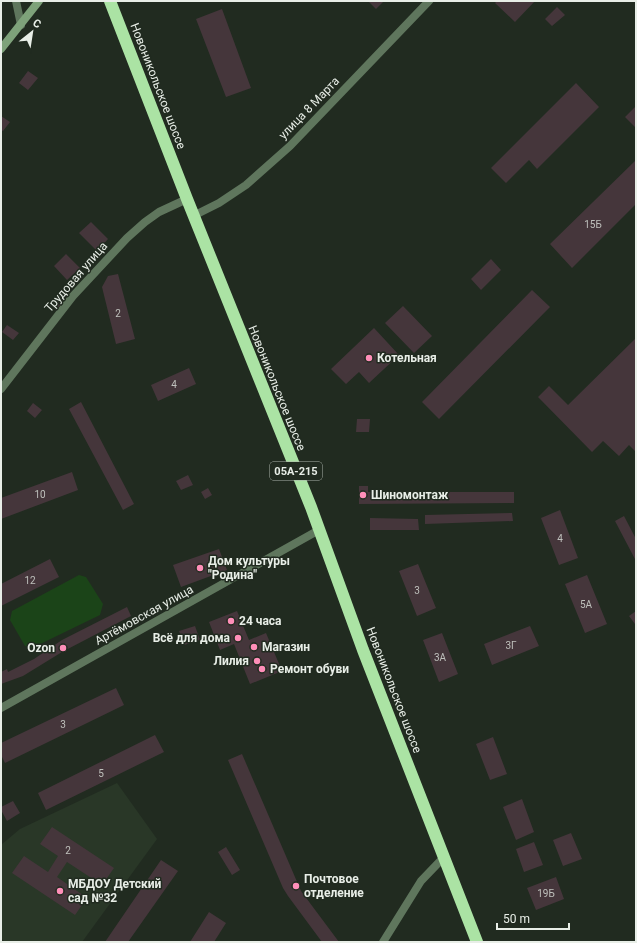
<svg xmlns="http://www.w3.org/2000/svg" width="637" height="943" viewBox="0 0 637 943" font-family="Roboto,sans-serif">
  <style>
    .built { fill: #293727 }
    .green { fill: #1b4418 }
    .building { fill: #45363b }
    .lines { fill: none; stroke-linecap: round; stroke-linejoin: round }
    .street { stroke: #5f765d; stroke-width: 8 }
    .secondary { stroke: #7ea27a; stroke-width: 8 }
    .highway { stroke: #abe3a4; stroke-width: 12 }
    .poi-dot { fill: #ff8eb9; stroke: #212b20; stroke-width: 1.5 }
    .labels { text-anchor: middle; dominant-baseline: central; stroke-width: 3; stroke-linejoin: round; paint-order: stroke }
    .number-label { font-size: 10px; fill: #bfc0bc }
    .shield { fill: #212b20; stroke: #acb4ab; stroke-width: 1 }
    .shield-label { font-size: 11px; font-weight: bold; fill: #e8eee7 }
    .street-label { font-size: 12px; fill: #e8eee7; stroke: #212b20 }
    .poi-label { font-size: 12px; font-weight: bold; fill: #e8eee7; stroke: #212b20; text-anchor: start }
  </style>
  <rect width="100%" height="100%" fill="#212b20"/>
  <path class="built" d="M117,783L157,839L82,942H5L1,938V845L20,829Z"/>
  <path class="green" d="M79,575L86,577L103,604L100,615L32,648L25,646L10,620L12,611Z"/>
  <path class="building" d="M368,1H384L376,9Z
    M497,1H535L515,22L495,3Z
    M557,7L565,15L552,26L545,19Z
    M222,9L251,88L226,97L196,19Z
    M28,71L38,78L28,90L19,83Z
    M576,83L599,107L537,169L529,160L506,183L491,168Z
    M636,106V128L625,117Z
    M1,116L10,122L3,131L1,130Z
    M636,160V204L572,268L550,244Z
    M91,222L108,239L97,251L79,233Z
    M66,254L80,268L67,280L54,266Z
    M491,259L501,270L481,290L471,279Z
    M118,274L135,339L116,344L102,287L108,276Z
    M532,290L550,307L439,419L422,402Z
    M57,297L63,302L56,310L50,305Z
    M403,306L432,336L414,353L385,323Z
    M7,325L19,333L13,340L2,332Z
    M374,328L399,355L369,383L359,372L346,384L331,369Z
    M636,338V452L629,445L619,456L603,441L592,452L538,397L549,386L568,405Z
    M189,368L196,384L158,401L151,385Z
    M81,402L134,504L123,510L69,409Z
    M33,403L42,410L35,418L27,411Z
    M357,419H370L369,432H356Z
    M72,472L78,490L1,519V498Z
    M188,475L193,485L181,490L176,481Z
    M359,486H368V492H514V503L359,504Z
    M208,488L212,495L205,499L201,492Z
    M560,510L578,558L559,565L541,518Z
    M512,513L513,521L425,524V515Z
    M624,516L636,539V561L615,521Z
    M370,518L418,519L419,530H370Z
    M219,549L227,570L181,587L173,565Z
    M50,559L59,577L1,606V584Z
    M418,564L436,608L417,616L399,571Z
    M587,575L607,624L585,633L565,584Z
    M127,607L131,616L62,652L23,676L1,684V672L7,669L8,672L34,659L62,640Z
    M237,611L249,640L266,633L282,671L250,684L234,644L220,650L209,622Z
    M636,611V623L635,624L629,616Z
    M195,626L200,640L184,645L179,631Z
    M530,626L539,646L492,665L484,644Z
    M442,633L458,674L439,682L423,640Z
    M116,688L124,705L5,763L1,755V743Z
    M155,735L164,752L46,810L38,793Z
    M493,737L507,774L490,780L476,744Z
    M242,754L301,891L339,942H322L288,896L283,888L228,760Z
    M522,799L534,832L516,840L503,807Z
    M13,801L20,813L7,821L1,810V807Z
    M52,827L114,868L102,885L67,862L57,877L87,898L75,915L12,873L24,856L48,872L58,856L40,844Z
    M571,833L582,859L563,866L553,840Z
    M534,842L543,865L524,872L516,849Z
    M226,847L240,870L232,875L218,852Z
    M161,860L178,871L128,942H105Z
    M556,877L564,899L536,910L527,888Z
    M209,912L226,923L214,942H190Z"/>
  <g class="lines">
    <path class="street" d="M16,1L21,25
      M193,216L219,203L246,185L290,146L429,1
      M1,389L73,296L127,238L145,222L159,212L187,199
      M1,708L319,530
      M383,942L421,881L444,857"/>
    <path class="secondary" d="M1,49L39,1"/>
    <path class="highway" d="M110,1L187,199L311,507L363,650L477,942"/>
  </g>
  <g class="poi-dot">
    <circle cx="369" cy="358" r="4"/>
    <circle cx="363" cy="495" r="4"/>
    <circle cx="200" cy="568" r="4"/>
    <circle cx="231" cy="621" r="4"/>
    <circle cx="238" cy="638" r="4"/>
    <circle cx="254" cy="647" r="4"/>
    <circle cx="63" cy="648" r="4"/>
    <circle cx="257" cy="661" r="4"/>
    <circle cx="262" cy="669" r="4"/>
    <circle cx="296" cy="886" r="4"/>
    <circle cx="60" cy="891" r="4"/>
  </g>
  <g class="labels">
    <g class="number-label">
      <text x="593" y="224">15Б</text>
      <text x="118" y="313">2</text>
      <text x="174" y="384">4</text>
      <text x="40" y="494">10</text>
      <text x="560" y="538">4</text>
      <text x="30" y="580">12</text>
      <text x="417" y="590">3</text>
      <text x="586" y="604">5А</text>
      <text x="511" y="645">3Г</text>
      <text x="440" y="657">3А</text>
      <text x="63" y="724">3</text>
      <text x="101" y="773">5</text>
      <text x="68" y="850">2</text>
      <text x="546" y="893">19Б</text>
    </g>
    <rect class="shield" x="270" y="462" width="52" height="18" rx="3"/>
    <g class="shield-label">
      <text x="296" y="471">05А-215</text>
    </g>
    <g class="street-label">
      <text transform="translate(158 86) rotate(69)">Новоникольское шоссе</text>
      <text transform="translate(309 108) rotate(-46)">улица 8 Марта</text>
      <text transform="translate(76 277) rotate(-49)">Трудовая улица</text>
      <text transform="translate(277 388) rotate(68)">Новоникольское шоссе</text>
      <text transform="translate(144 615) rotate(-29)">Артёмовская улица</text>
      <text transform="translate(394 690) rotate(69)">Новоникольское шоссе</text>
    </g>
    <g class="poi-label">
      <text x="377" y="358">Котельная</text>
      <text x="371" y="495">Шиномонтаж</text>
      <text x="208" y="561">Дом культуры<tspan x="208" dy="14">"Родина"</tspan></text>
      <text x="239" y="621">24 часа</text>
      <text x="230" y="638" text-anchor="end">Всё для дома</text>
      <text x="262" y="647">Магазин</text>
      <text x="55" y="648" text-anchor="end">Ozon</text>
      <text x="249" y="661" text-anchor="end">Лилия</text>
      <text x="270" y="669">Ремонт обуви</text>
      <text x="304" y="879">Почтовое<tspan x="304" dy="14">отделение</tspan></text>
      <text x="68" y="884">МБДОУ Детский<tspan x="68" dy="14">сад №32</tspan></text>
    </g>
  </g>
  <rect width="637" height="943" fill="none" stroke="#e8eee7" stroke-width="4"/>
  <g transform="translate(32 32) rotate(30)" stroke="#212b20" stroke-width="3" paint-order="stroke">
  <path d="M0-3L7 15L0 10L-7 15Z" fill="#e8eee7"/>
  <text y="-6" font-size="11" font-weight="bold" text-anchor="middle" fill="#e8eee7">С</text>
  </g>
  <path d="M497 923v6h72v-6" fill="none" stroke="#e8eee7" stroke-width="2"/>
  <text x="503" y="923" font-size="12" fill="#e8eee7" stroke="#212b20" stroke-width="3" paint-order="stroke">50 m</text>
</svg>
